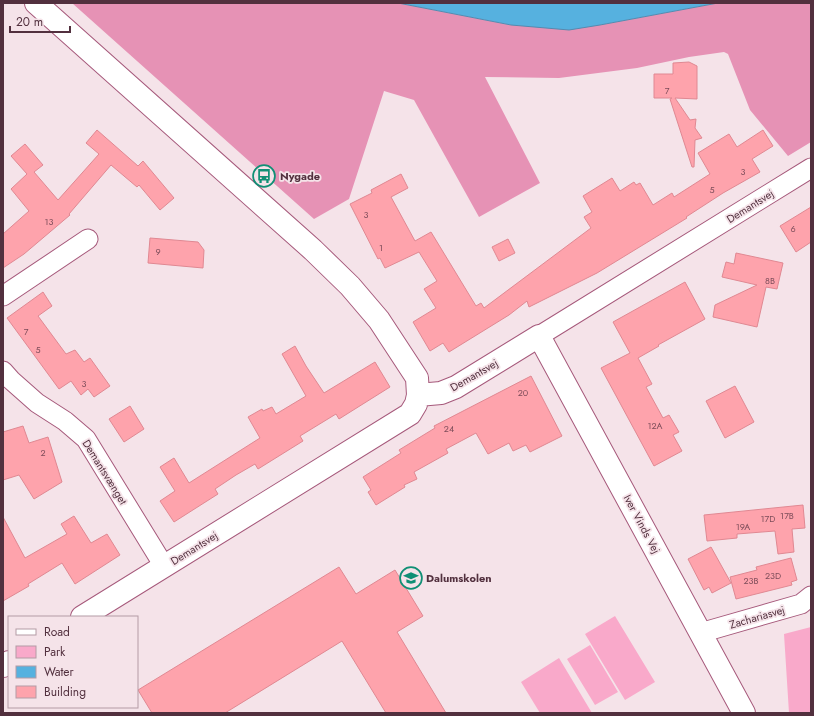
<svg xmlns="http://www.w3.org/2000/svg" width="814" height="716" viewBox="0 0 814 716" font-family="Jost,sans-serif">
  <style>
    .green { fill: #f9a9ca }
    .forest { fill: #e692b5 }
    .water { fill: #56b1df; stroke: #558aaf }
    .building { fill: #fea3ac; stroke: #e08892 }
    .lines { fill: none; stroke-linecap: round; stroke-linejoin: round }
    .minor-casing { stroke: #a6597b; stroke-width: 21 }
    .tertiary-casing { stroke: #a6597b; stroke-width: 24 }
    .minor { stroke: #fff; stroke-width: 19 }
    .tertiary { stroke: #fff; stroke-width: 22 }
    .labels { text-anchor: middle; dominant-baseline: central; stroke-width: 3.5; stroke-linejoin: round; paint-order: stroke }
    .number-label { font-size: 9px; fill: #7d4d5a }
    .poi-label { font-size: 11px; font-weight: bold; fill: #52303e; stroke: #f5e3e9; text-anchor: start }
    .street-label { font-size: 11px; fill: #52303e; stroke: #f5e3e9 }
  </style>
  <rect width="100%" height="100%" fill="#f5e3e9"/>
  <path class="green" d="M615,616L655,682L625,700L585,634Z
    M811,627V713H789L784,634Z
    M590,645L618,692L595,705L567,659Z
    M559,658L592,713H540L521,682Z"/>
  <path class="forest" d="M72,3H398L511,25H600L718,3H811V142L788,156L750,110L728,54L724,52L689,57L637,68L559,78L485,77L540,183L479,217L414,100L384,91L349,199L314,219Z"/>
  <path class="water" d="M398,3H718L600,25L569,30L511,25Z"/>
  <path class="building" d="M689,62L697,66V99L675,98L690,120L696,119L695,128L702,138L695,140L694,167H692L670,99L672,98H654V74H673V63Z
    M97,130L138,166L143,161L174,198L160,210L139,185L137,187L111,165L69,214L70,215L24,254L3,268V234L29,211L11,189L27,174L11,156L25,144L43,165L34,172L58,200L99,154L86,143Z
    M763,130L773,146L752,159L760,172L723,193L686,217L687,218L597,273L529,307L527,301L509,315L449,352L443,343L430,351L413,322L436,308L424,289L437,281L419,252L385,268L380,258L378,259L350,204L372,193L371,190L401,174L408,188L391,197L415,241L431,232L476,306L481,303L484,308L591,228L584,217L592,212L583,196L612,178L620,191L634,182L636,185L640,183L653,205L672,193L674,197L710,174L698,153L729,134L737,147Z
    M811,207V242L796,252L780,226Z
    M150,238L198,242L204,250L203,268L148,263Z
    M508,239L515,253L499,261L492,247Z
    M736,253L783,263L777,289L766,287L757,327L713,317L715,305L757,285L722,277L726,262L734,264Z
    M685,282L705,319L658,345L659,346L638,358L652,384L646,387L663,418L669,415L679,432L673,435L682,451L654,466L601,368L630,353L613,322Z
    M43,292L52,306L38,316L66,354L75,350L84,362L90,358L110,386L94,397L88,389L81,395L71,381L59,389L7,318Z
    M295,346L306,366L324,393L375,362L390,387L339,419L336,414L300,436L303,441L258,469L255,464L236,475L215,489L218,494L174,522L160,501L175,491L160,467L174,458L189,483L260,438L248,417L262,409L263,411L272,407L276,414L306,396L282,354Z
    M531,376L562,436L530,452L526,445L513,451L509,443L488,454L476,433L446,449L448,453L414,472L417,479L404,485L405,487L376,505L368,492L371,490L363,477L401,453L399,450L435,428L434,426Z
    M735,386L754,422L725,438L706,401Z
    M130,406L144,429L124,442L109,419Z
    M23,426L29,443L48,437L62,482L34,499L19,475L3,480V432Z
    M803,505L805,528L792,529L794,552L778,554L775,531L737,534V538L707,541L704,515Z
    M74,516L91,543L107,534L120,555L75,584L62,563L28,584L29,586L3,601V517L25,558L67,534L61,524Z
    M711,547L731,583L712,593L709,587L704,590L688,559Z
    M791,558L797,580L791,582L792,585L736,599L730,577L757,570L756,567Z
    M339,567L356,594L395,570L423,616L397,632L446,713H386L342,641L225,713H152L138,690Z"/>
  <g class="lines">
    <g class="minor-casing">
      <path id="minor" d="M3,296L88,239
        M539,336L811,168
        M3,371L11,380L37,403L65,421L86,439L164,566
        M700,633L801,604L811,596"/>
    </g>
    <g class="tertiary-casing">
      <path id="tertiary" d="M36,3L313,250L350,286L379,320L417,378L418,395L416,404L410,414L82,617
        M418,395L441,393L456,387L539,336L744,713
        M3,666L9,662"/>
    </g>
    <use href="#minor" class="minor"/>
    <use href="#tertiary" class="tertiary"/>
  </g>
  <defs>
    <g id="bus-ring" transform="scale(1.15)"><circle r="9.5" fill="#f5e3e9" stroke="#108f75" stroke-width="1.5"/><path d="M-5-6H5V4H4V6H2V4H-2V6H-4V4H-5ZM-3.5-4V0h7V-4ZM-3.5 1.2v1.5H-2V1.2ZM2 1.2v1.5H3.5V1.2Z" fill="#108f75"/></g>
    <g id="school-ring" transform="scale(1.15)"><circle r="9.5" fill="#f5e3e9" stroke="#108f75" stroke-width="1.5"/><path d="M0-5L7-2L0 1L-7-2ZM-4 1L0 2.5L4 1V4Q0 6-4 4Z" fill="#108f75"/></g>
  </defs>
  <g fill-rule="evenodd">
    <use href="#bus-ring" x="264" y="176"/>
    <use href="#school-ring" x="411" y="578"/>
  </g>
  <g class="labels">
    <g class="number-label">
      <text x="667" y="90">7</text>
      <text x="743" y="171">3</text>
      <text x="712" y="189">5</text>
      <text x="366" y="214">3</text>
      <text x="49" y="221">13</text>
      <text x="793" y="228">6</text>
      <text x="381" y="247">1</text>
      <text x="158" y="251">9</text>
      <text x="770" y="280">8B</text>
      <text x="26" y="331">7</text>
      <text x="38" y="349">5</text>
      <text x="84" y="383">3</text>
      <text x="523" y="392">20</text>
      <text x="655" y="425">12A</text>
      <text x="449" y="428">24</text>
      <text x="43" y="452">2</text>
      <text x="787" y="515">17B</text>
      <text x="768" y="518">17D</text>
      <text x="743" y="526">19A</text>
      <text x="773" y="575">23D</text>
      <text x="751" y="580">23B</text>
    </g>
    <g class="poi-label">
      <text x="280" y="176">Nygade</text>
      <text x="426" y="578">Dalumskolen</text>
    </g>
    <g class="street-label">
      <text transform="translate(750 206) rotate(-32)">Demantsvej</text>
      <text transform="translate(474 375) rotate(-30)">Demantsvej</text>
      <text transform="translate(105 472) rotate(58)">Demantsvænget</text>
      <text transform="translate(642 524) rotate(62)">Iver Vinds Vej</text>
      <text transform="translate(194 548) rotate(-32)">Demantsvej</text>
      <text transform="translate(757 617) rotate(-16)">Zachariasvej</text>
    </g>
  </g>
  <rect width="814" height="716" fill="none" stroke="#52303e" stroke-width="8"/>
  <rect x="8" y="616" width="130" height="92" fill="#f5e3e9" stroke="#b49ba5"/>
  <rect x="16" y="629" width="20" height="6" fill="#ffffff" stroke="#b49ba5"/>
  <text x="44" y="636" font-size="12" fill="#52303e">Road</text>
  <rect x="16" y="646" width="20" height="12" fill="#f9a9ca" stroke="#b49ba5"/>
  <text x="44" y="656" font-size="12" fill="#52303e">Park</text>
  <rect x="16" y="666" width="20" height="12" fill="#56b1df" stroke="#b49ba5"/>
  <text x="44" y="676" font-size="12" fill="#52303e">Water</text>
  <rect x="16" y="686" width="20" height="12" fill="#fea3ac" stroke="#b49ba5"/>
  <text x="44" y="696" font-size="12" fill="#52303e">Building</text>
  <path d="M10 26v6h60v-6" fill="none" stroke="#52303e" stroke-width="2"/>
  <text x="16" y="26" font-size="12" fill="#52303e" stroke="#f5e3e9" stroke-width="3" paint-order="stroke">20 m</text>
</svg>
